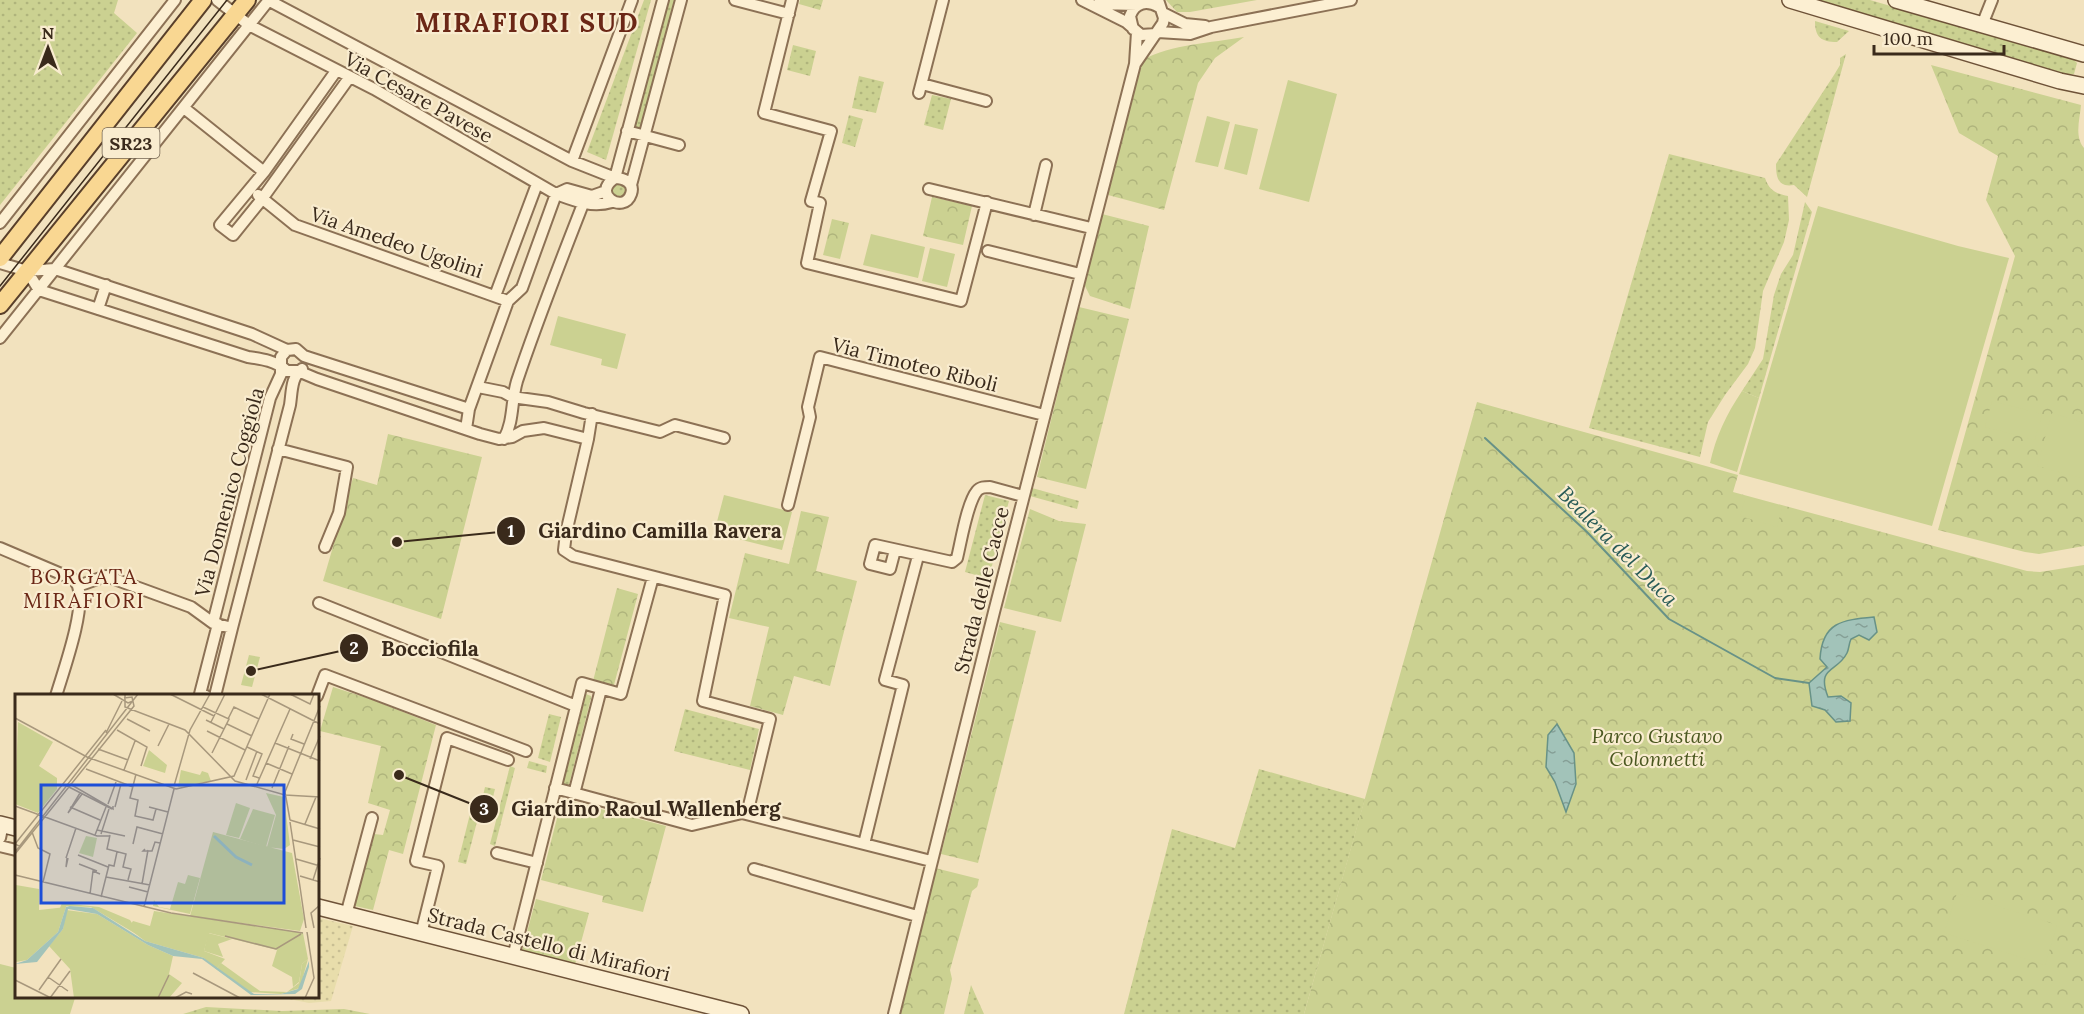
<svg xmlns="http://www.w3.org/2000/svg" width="2084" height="1014" viewBox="0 0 2084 1014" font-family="Lora,serif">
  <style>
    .farmland { fill: url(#farmland-dots) }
    .grass { fill: url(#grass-dots) }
    .park { fill: url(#park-crowns) }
    .pitch { fill: #cbd191 }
    .water { fill: url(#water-ripples); stroke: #689287; stroke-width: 1.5 }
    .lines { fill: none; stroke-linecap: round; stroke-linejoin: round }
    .stream { stroke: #689287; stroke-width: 2 }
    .street-casing { stroke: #8c7155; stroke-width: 14 }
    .secondary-casing { stroke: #6e5238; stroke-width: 18 }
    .primary-casing { stroke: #593f2a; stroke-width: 20 }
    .street { stroke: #fcefd2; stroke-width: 10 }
    .secondary { stroke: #fcefd2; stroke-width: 15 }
    .primary { stroke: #f9d792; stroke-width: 16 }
    .tram { stroke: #3a2a1b; stroke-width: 1.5 }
    .labels { text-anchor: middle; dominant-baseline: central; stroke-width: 4.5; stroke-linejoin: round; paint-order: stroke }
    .shield { fill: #f9eccf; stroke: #736451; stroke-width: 1.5 }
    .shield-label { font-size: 18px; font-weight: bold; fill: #3a2a1b }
    .street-label { font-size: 20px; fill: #3a2a1b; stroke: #f9eccf }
    .park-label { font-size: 20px; font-style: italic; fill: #4b5820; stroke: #f9eccf }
    .water-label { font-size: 21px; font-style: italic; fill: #295b57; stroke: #f9eccf }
    .neighbourhood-label { font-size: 21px; letter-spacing: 1.5px; fill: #6b2716; stroke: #f9eccf }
    .district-label { font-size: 26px; font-weight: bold; letter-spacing: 1.5px; fill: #6b2716; stroke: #f9eccf }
    .inset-river { fill: none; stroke: #a2c3b9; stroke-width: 3 }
    .inset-road { fill: none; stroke: #a8987d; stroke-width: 1.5 }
    .view { fill: #1d4ed8; fill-opacity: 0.15; stroke: #1d4ed8; stroke-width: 3 }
    .inset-edge { fill: none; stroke: #3a2a1b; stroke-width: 3 }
    .leader { fill: none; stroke: #3a2a1b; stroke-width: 2 }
    .callout-dot { fill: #3a2a1b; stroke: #f9eccf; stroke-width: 2 }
    .mark-label { font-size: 18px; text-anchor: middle; font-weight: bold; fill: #fff }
    .callout-label { font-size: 21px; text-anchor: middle; font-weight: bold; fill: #3a2a1b; stroke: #f9eccf; stroke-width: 4.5; stroke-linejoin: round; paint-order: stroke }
  </style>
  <defs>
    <pattern id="farmland-dots" width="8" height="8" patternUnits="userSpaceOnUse" patternTransform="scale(1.5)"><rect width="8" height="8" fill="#e8ddab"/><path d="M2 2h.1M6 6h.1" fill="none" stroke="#c8be93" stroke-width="1.8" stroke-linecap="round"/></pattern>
    <pattern id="grass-dots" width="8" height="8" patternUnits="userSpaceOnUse" patternTransform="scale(1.5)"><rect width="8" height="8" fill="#cbd191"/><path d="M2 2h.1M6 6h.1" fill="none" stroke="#afb47c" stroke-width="1.8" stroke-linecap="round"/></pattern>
    <pattern id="park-crowns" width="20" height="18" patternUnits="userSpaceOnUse" patternTransform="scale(1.5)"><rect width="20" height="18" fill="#cbd191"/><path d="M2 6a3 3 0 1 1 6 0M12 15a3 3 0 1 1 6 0" fill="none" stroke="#afb47c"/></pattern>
    <pattern id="water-ripples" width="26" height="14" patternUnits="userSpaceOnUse" patternTransform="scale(1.5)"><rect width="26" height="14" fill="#a2c3b9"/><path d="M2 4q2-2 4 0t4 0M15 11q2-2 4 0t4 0" fill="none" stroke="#859f96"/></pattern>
  </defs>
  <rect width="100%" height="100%" fill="#f2e2be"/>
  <path class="farmland" d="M318,918L353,926L331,1001L309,1003L284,998H318Z"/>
  <path class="grass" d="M0,0H118L114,13L137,33L0,205Z
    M644,0H651L606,160L587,152Z
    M669,0H676L641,129L634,127Z
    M1809,0H1870L2073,59L2077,63L2074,74L2067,75Z
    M1815,21L1849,31L1837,42C1821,42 1815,37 1815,21Z
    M793,45L816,51L810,76L787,70Z
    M1846,54L1807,197L1794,185C1778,188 1776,177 1776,164L1834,75L1840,65V58Z
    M859,76L884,82L876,113L852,108Z
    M932,95L951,99L943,130L924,125Z
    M849,115L863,119L855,147L842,143Z
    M1669,154L1765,178C1769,190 1776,194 1788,196L1789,220L1784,242L1763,291L1755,348L1748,364L1725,395L1708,422L1700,457L1589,428Z
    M611 190a8 8 0 1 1 16 0a8 8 0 1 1-16 0Z
    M1805,202L1812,212L1759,398L1742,391L1763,359L1774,295L1781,274L1793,255Z
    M1032,488L1079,501L1077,509L1030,496Z
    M985,495L1009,501L989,577L983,575V577L965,572Z
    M586,694L591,696V698L569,785L563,786L562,784Z
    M685,709L759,729L750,770L674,751Z
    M549,714L561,717L550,762L538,758Z
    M529,761L547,766L546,773L527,768Z
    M510,766L515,768L495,846L490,844Z
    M1259,769L1365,799L1304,1014H1124L1172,829L1235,848Z
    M485,787L495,789L488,816L479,814L466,864L458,862L474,798L482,800Z
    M971,985L984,1014H964Z
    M206,1007L282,1011L344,1009L370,1014H183Z"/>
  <path class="park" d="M800,0H823L820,10L799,4Z
    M1166,0H1257L1190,12H1177Z
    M1244,37L1215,58L1198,83L1164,210L1108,195L1142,60C1172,44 1211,43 1244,37Z
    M1931,65L2081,105C2080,119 2074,136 2084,148V546L2039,554L2025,552L1938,530L2015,256L1986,200L1998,156L1959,133Z
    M932,197L972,206L963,245L923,236Z
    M1102,214L1149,226L1130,309L1090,296L1084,284Z
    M832,219L849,223L840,259L823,255Z
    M1079,307L1129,319L1086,489L1037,477Z
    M1477,402L1738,475L1733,492L2027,571L2040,572L2084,565V1014H1304Z
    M388,434L482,457L441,619L323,581L353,478L377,485Z
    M1030,509L1059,521L1086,524L1061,622L1004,608Z
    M801,511L829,517L816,571L857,581L830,686L794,676L783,715L750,706L769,627L729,618L745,553L789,564Z
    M617,588L638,594L614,685L593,681Z
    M1000,622L1036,631L978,863L941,854Z
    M333,687L373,700L436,725L403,854L389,850L373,910L355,906L374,834L383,835L390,810L368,803L381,746L320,731Z
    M562,799L666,826L643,912L602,902L603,896L541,880Z
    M935,868L979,879L977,887L972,891L950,970L952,979L944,1014H898Z
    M536,899L589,913L574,968L521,954Z"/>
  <path class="pitch" d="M1288,80L1337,94L1309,202L1259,189Z
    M1207,116L1230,122L1218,167L1195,162Z
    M1235,124L1258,129L1247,175L1224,169Z
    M1818,206L1958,246L2009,258L1932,526L1739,474Z
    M871,234L925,247L918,278L863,265Z
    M930,248L955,254L947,287L922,281Z
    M558,316L626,334L617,369L601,365L602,359L550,345Z
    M1742,391L1759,398L1737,472L1710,463C1716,436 1726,415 1742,391Z
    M1992,401L2042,414L2035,440L1985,427Z
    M2052,413L2084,423V479L2037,466Z
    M724,495L792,512L782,550L714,533Z
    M1746,497L1782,507L1777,527L1740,516Z
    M249,655L260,657L252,687L241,685Z
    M1957,893L2057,925L2045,965L1944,933Z
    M0,964L16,968V998H75L70,1014H0Z"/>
  <path class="water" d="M1874,617L1877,632L1869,640L1859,635L1851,639C1849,643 1849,649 1847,653C1837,673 1816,666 1828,697L1841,696L1851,703L1850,721L1836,722L1825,710L1812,706L1809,683L1827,667L1820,659C1822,622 1842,620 1874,617Z
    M1557,724L1574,753L1576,784L1566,812L1555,782L1546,767L1548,735Z"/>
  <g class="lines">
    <path class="stream" d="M1485,438L1587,532L1669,619L1775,678L1809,683"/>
    <g class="street-casing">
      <path id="street" d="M217,0L249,25L374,89L556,194C575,201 592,208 612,202
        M268,0L572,161L615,178C624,178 635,183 631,194C624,215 590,194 615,178
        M735,0L789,14
        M792,0L764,113L831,131L811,201L820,203L807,263L961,301L987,202
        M1082,0L1126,22L1141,35L1156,34
        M1098,4L1137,5
        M1163,13L1185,24L1205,26
        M1982,25L1992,0
        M1133,29L1130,16C1135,2 1147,0 1159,7
        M1158,32L1190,34L1211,27L1351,0
        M1135,64L1163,23L1164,18L1158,0
        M336,71L264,172L220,225L233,235L262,199L349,78
        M922,84L986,101
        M919,93L943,0
        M184,108L264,172
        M627,131L679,145
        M572,161L632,0
        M615,178L663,0
        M631,185L681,0
        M929,189L1091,228
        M258,195L295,225L508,301
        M1034,215L1046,165
        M0,223L175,0
        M988,251L1080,274
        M0,263L27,271L55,269L252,334L287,350L296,349L304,356L310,358L469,409
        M27,271L39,290L248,357C263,359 276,361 287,371H298L317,379L480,434L499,439L512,437L523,431L544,428L588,439
        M495,296L537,184
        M98,309L106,285
        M0,338L269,0
        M478,387L503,392L512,397L548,402L584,413L660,432L675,425L724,438
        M592,414L588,439L566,533L564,550L573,556L725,595L703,701L770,719L747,814
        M466,429L469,409L508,301L522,288L556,194L567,189L592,196L606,191
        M504,439C514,421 511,401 517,381C537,321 560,263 583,204
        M278,449L347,467L339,513L325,547
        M788,505L810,417L808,407L820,357L1044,415
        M0,548L73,579C75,581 77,583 78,586C86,609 63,672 56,696
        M895,550L890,569L870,564L875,545L952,562L957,558C961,542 967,503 977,491C980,487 985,487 990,487L1023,496
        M78,586L106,576L191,607L213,623L232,628L290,405C292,392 291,377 302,369
        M319,603L576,706
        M213,623L270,398L281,374V357L287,350
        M206,696L200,694L218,624
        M215,696L232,628
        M317,696L325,675L526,751
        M555,788L692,825L742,813L931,861
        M574,794L601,689
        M0,838L3,824
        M864,844L903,685L885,680L918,556
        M0,846L16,850
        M497,853L537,863
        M754,869L917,916
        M346,915L372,818
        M421,934L438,866L416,861L447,738L508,760
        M513,957L582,683L621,694L653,577
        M894,1014L994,612L1135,64L1137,32"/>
    </g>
    <g class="secondary-casing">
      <path id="secondary" d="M1790,0L2060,81L2084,86
        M1896,0L2084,54
        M0,824L16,828
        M318,907L741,1014"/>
    </g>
    <g class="primary-casing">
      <path id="primary" d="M0,258L203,0
        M0,305L247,0"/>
    </g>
    <use href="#street" class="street"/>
    <use href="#secondary" class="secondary"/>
    <use href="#primary" class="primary"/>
    <path class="tram" d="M0,286L227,0"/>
  </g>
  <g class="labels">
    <rect class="shield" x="102.5" y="128" width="57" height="30" rx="4.5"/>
    <g class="shield-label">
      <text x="131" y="143">SR23</text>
    </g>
    <g class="street-label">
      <text transform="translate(419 97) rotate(29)">Via Cesare Pavese</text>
      <text transform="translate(397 242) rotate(19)">Via Amedeo Ugolini</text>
      <text transform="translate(915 364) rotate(14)">Via Timoteo Riboli</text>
      <text transform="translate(229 492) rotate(-75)">Via Domenico Coggiola</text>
      <text transform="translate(981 590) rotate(-76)">Strada delle Cacce</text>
      <text transform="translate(549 944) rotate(14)">Strada Castello di Mirafiori</text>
    </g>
    <g class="park-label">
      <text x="1657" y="735">Parco Gustavo<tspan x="1657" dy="23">Colonnetti</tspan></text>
    </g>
    <g class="water-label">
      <text transform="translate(1618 546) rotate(45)">Bealera del Duca</text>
    </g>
    <g class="neighbourhood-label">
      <text x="84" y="576">BORGATA<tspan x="84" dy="24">MIRAFIORI</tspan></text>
    </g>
    <g class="district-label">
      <text x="527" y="22">MIRAFIORI SUD</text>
    </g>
  </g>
  <g transform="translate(15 694)">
    <rect width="304" height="304" fill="#f2e2be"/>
    <path d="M3,28L38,48L24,72L42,84V95L23,119L0,110ZM221,109L235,114L224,144L211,141ZM173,181L185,184L175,220L138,212L139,206L144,213L155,215L163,188L170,190ZM47,209L84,213L115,226L126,243L76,213L52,212L43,219ZM193,239L217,245L203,250L208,263L189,257Z" fill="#cbd191"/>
    <path d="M293,265L285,294L266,300L234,298L201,275L206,269L245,297L272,298L284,289L287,270Z" fill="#cbd191"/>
    <path d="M166,76L185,81L187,77L193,79L196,87L163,93ZM251,99L269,103L275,151L269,155L252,153L261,121ZM198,138L277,159L289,225L285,237L175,222ZM71,142L82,144L78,163L64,159ZM0,187L1,191L24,195V216L51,213L43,238L12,266L1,268ZM51,216L82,220L133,251L158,262L154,280L167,289L154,304H59L55,275L34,252L48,235ZM139,217L288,239L293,265L287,270L284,288L278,293L277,283L257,272L262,256L194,239L189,257L210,265L201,275L189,264L130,247L113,234L118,227L135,232Z" fill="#cbd191"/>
    <path d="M134,56L152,71L150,79L128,72ZM238,115L260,121L251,153L225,145ZM198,227L278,240L277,246L261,254L196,238Z" fill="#cbd191"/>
    <path d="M55,212L78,214L130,247L189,264L239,300H266L283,295L294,267V273L287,295L280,300L236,301L187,265L158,262L133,251L82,220L53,215L48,235L22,268L0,270L12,266L43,238L51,213Z" fill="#a2c3b9"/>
    <path class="inset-river" d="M199,142L221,163L237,171"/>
    <path class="inset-road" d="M98,0L113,9L118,7M110,0V13L170,36L220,87L270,101L305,103M155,0L199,22M246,0L305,30M275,0L295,10L299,0M188,13L214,25L197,59M0,24L72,63L161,95M112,25L135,37M213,25L219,13L244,25M191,26L209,35M196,28L210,0M212,30L237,42M102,36L132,53L126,72M192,37L230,56M91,39L107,7M278,40L276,45L289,50M260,49L305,67M143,52L154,30M232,53L247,60L238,82L244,84M83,55L113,66M295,65L305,42M251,69L277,80M71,75L118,93M109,76L120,47M121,80L115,104L123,106L120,122L138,126L141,115M231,86L242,57M55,90L98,115V112M242,90L275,15M52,92L97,115M159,92L175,36L195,0M257,94L274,52M161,95L219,82L255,0M65,99L53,119L67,100M93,110L101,88M0,112L82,142H95M55,113L85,126M100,113L106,90M134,113L153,118M275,126L270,98L305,12M275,126L305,135M275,128L284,187M290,130L301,103M82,136L110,142M17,138L23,154L35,160L28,188M86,140L94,115M80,141L91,113M95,141L92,155L111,160L108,173L116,175L113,186M278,146L305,153M118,150L122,133L148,140M6,153L0,150L91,36M130,155L128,157H137L140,148L145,149M0,158L123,0M0,160L119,12L117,3L109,4M63,161L93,173M51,164L61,134M52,164L51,173L53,164M281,165L305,172M64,170L82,177M0,181L156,219L288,239M285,182L305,188M91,183L135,191M284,186L291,234M298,186L305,164M127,190L133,156M114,193L133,198M75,200L78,177L85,180M86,203L94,171L99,172L102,158M129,213L159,95M299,234L296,219L305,211M210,242L261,255L286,240M178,279L225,304M33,283L53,297M0,286L36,304M24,296L46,265M35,304L55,277M143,304L154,281M160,304L171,298L177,300M290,304L299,284L292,238"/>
    <path class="view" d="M26,91H269V209H26Z"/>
    <rect width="304" height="304" class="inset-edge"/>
  </g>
  <path class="leader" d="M397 542L511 531M251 671L354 648M399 775L484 809"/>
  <g class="callout-dot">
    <circle cx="397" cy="542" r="6"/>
    <circle cx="251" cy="671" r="6"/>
    <circle cx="399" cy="775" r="6"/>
    <circle cx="511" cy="531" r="15"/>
    <circle cx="354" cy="648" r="15"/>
    <circle cx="484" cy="809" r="15"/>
  </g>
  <g class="mark-label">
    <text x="511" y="537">1</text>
    <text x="354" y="654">2</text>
    <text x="484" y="815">3</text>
  </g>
  <g class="callout-label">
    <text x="660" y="538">Giardino Camilla Ravera</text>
    <text x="430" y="656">Bocciofila</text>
    <text x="646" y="816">Giardino Raoul Wallenberg</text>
  </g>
  <g transform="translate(48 48)" stroke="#f9eccf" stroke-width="4.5" paint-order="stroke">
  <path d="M0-4.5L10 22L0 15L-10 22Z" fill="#3a2a1b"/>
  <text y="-9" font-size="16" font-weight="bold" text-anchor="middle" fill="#3a2a1b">N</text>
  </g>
  <path d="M1874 45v9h130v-9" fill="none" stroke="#3a2a1b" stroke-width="3"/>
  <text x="1883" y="45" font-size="18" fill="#3a2a1b" stroke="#f9eccf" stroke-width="4.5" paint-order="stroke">100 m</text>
</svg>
